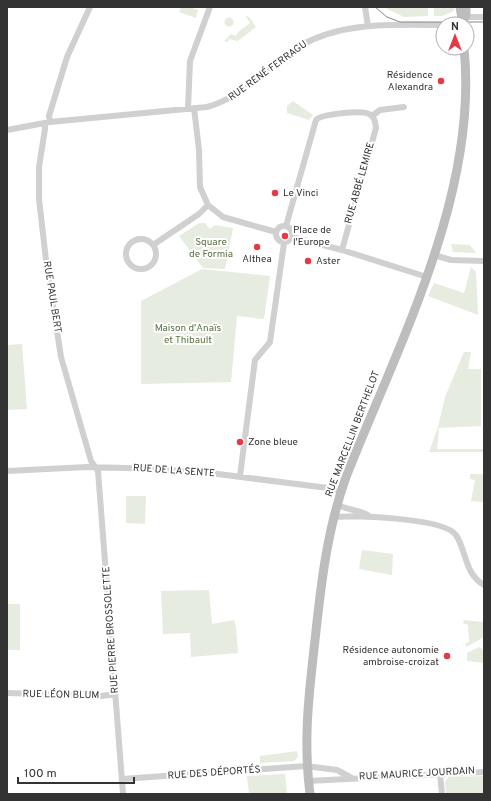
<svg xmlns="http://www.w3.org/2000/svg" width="491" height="801" viewBox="0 0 491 801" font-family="Overpass,sans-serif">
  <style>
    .green { fill: #e6ecdf }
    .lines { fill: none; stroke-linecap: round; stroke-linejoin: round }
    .street { stroke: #d0d0d0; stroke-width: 6 }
    .secondary { stroke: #bdbdbd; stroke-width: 9 }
    .tram { stroke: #888; stroke-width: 1 }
    .poi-dot { fill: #e63946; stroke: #fff; stroke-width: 1.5 }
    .labels { text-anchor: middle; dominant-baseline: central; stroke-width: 4; stroke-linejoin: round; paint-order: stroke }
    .street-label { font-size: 10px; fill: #333; stroke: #fff }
    .poi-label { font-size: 10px; fill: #333; stroke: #fff; text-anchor: start }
    .park-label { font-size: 10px; fill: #56703f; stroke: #fff }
  </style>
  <rect width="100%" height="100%" fill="#fff"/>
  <path class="green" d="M181,7H190L198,10L196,18L179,12Z
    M383,7H428V16L404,17Z
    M434,7H454V11L442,16H434Z
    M245,15L249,17L256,27L238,41L229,39L228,42L224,41L231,34L236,36L238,32L250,23Z
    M224.5 22a4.5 4.5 0 1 1 9 0a4.5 4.5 0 1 1-9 0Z
    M293,101L313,115L309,120L287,113V106Z
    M199,223H205L210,229L215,225L233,228L225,269L203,268L179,236Z
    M451,244L470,245L476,253L453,252Z
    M471,267L476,272L478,315L428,296L434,283L464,293Z
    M202,269L270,276L264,319L237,316L231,382L141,384V301Z
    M22,344L27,409L7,410V345Z
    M464,352H471L468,369H481V426L439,428L437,449H484V452H429L438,427L445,397Z
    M470,474H484V502L471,501L475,480L470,479Z
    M126,496H146L145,524L126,523Z
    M362,550L393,554L392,575L359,569Z
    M209,590L212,624L234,620L236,627L238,653L191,657L190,633L163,634L161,591Z
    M7,604H20V650H7Z
    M464,620L483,622L484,637L466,647V643L469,642L468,625L463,623Z
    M479,647L484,650V663L467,661V653Z
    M297,751L298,757L294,761L260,763V756Z
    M285,774L287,794H249L247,776Z
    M484,776V794H446L445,782L449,777Z"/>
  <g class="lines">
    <path class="street" d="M365,7L368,26
      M455,24L469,17H484
      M188,108L190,61L210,7
      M194,108L199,150L200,187L208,205L223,217L276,232
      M372,116L380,110L404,107
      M50,122L49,116L67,57L90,7
      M45,123V129L39,167V199L46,260L61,357L91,461L98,471L123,794
      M7,130L50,122L207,107C244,97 268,65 300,46C343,21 395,25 443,25
      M276 234a8 8 0 1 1 16 0a8 8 0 1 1-16 0Z
      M286,226L316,120C321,114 362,110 369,114C375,117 375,122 376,128L342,250
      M292,237L342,250L427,277
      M126 254a15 15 0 1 1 30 0a15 15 0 1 1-30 0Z
      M153,245L199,214L208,205
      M434,255L451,260L484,261
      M7,471L87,467L126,468L202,472L328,488L341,492
      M240,476L255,360L270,342L284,243
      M337,504C347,511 360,509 369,516
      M334,517C355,515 444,518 456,535C467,552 464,573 484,585
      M7,693L101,696L116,694
      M440,774L442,794
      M122,779L306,766L337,770L350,777
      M308,781L484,772"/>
    <path class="secondary" d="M460,7L463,24
      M463,19L466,15V7
      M310,794C303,739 309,694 315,640C321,584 327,530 346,477C398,345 479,193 464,48"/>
    <path class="tram" d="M375,7L387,17L400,22H484"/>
  </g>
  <g class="poi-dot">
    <circle cx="441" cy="81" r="4"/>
    <circle cx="275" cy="193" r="4"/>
    <circle cx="285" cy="236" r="4"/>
    <circle cx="257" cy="247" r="4"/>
    <circle cx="308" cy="261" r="4"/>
    <circle cx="240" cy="442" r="4"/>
    <circle cx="447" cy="656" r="4"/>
  </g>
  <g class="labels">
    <g class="street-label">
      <text transform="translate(268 71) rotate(-36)">RUE RENÉ FERRAGU</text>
      <text transform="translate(360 183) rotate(-74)">RUE ABBÉ LEMIRE</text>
      <text transform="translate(52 297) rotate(81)">RUE PAUL BERT</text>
      <text transform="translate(353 434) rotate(-69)">RUE MARCELLIN BERTHELOT</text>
      <text transform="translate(174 471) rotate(4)">RUE DE LA SENTE</text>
      <text transform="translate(111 630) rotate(-94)">RUE PIERRE BROSSOLETTE</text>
      <text transform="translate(61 695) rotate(1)">RUE LÉON BLUM</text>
      <text transform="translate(214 773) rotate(-4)">RUE DES DÉPORTÉS</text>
      <text transform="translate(417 774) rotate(-3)">RUE MAURICE JOURDAIN</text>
    </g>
    <g class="poi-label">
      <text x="433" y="75" text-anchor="end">Résidence<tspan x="433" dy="12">Alexandra</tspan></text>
      <text x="283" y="193">Le Vinci</text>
      <text x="293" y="230">Place de<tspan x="293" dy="12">l'Europe</tspan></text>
      <text x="257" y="259" text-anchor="middle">Althea</text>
      <text x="316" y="261">Aster</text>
      <text x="248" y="442">Zone bleue</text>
      <text x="439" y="650" text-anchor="end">Résidence autonomie<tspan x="439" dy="12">ambroise-croizat</tspan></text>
    </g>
    <g class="park-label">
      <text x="211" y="242">Square<tspan x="211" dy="12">de Formia</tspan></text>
      <text x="188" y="328">Maison d'Anaïs<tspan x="188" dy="12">et Thibault</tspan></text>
    </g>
  </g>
  <rect width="491" height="801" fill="none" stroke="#333333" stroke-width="16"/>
  <g transform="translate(455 36)"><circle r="19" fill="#ffffff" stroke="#adadad"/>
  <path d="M0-3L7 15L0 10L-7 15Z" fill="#e63946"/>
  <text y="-6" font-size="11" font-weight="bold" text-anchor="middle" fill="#333333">N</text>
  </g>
  <path d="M18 777v6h116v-6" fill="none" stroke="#333333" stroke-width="2"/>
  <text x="24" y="777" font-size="12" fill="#333333" stroke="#ffffff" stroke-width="3" paint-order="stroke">100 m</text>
</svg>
